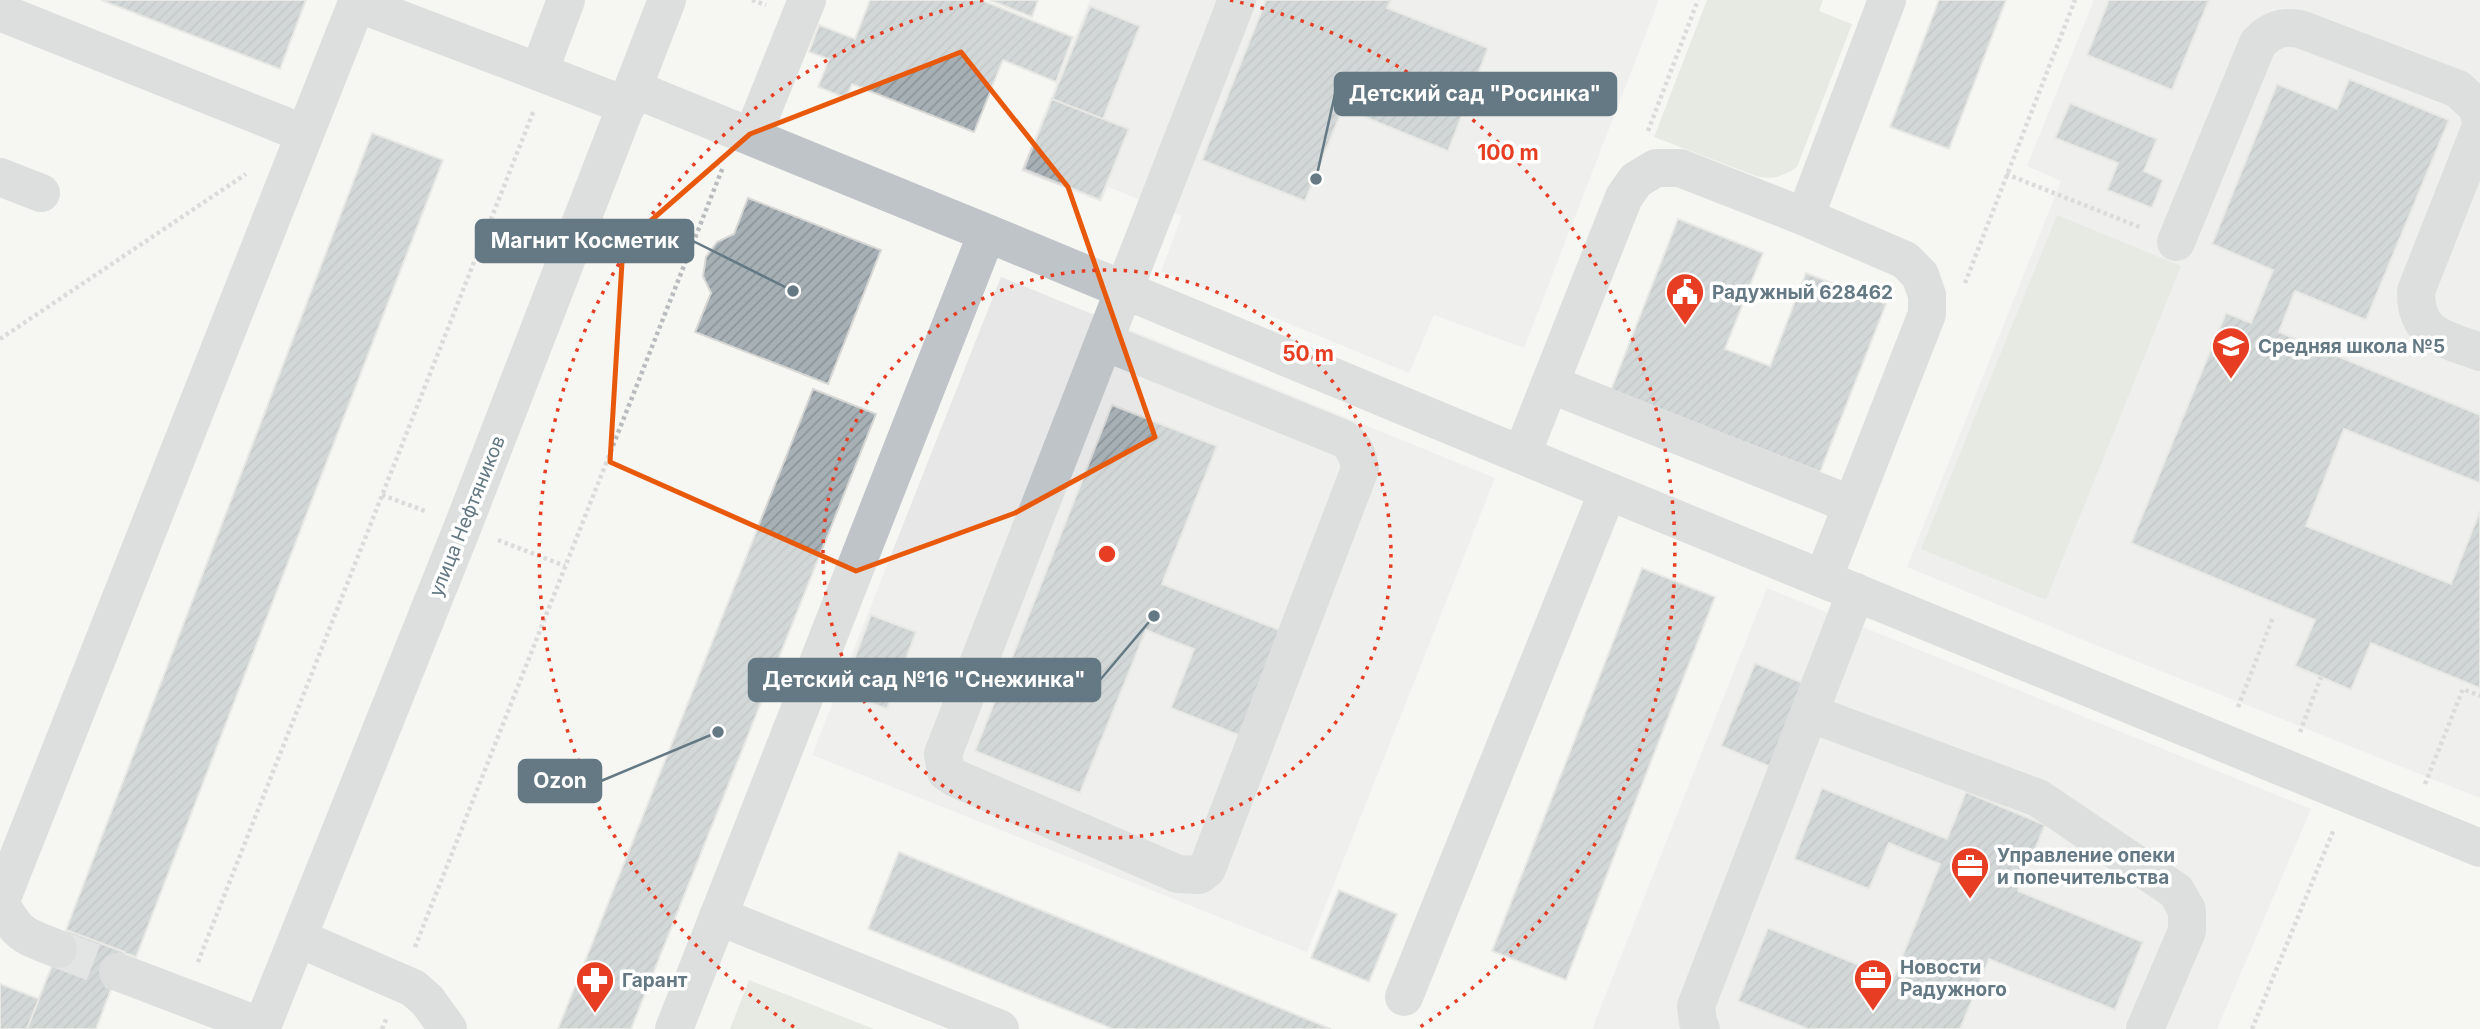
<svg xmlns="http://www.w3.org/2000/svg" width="2480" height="1029" viewBox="0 0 2480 1029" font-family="Inter,sans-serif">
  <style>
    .built { fill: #e6e7e6 }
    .green { fill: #d6dbd1 }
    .building { fill: url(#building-hatch); stroke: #d7d7d5; stroke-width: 2 }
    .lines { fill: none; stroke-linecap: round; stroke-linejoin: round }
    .minor-tunnel { stroke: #cad0d1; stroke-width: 38; stroke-dasharray: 38 19; stroke-linecap: butt }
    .path { stroke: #b8bcbe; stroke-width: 4.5; stroke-dasharray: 3.5 3.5; stroke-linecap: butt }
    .minor { stroke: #bec4c7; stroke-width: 38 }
    .marked { fill: none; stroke: #e8590c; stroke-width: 5; stroke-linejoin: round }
    .ring { fill: none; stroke: #e63d23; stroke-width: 3.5; stroke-dasharray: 3.5 7 }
    .labels { text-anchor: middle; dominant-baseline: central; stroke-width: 7; stroke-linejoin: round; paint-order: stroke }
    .poi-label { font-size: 19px; font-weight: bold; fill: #647984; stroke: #fff; text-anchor: start }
    .street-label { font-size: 19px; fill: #647984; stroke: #fff }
    .centre { fill: #e63d23; stroke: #fff; stroke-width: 3.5 }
    .ring-label { font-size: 21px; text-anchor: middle; font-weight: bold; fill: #e63d23; stroke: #fff; stroke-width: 7; stroke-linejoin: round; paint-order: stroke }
    .leader { fill: none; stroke: #647984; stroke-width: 2.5 }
    .callout-dot { fill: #647984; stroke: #fff; stroke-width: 2.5 }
    .callout { fill: #647984; stroke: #647984; stroke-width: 2.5 }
    .callout-label { font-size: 21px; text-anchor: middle; font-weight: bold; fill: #fff }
  </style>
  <defs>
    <pattern id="building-hatch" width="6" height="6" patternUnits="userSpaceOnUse" patternTransform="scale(1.75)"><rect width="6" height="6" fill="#a7b1b5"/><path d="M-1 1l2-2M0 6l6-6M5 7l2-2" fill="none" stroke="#8c9599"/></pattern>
  </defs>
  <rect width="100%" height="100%" fill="#f6f6f2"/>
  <path class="built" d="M1090,0H1659L1524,348L1434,315L1409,373L1161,271L1182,216L1108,187L1101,202L1021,171Z
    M2094,0H2480V798L2098,646L1907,567L2061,181L2027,166Z
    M1001,277L1495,478L1307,952L812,755Z
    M1767,588L2311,809L2217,1029H1592Z"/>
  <path class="green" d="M1707,0H1823L1819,11L1852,24L1797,167C1782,177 1773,180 1756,176L1654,137Z
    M2057,215L2181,266L2046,600L1921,549Z
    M749,980L874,1029H730Z"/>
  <path class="building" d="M101,0H306L280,69Z
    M870,0H981L1073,37L1056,82L1003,60L974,132L852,84L846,98L818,87L829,59L809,52L819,25L855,39Z
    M990,0H1038L1032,17Z
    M1266,0H1391L1387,8L1488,48L1448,151L1343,108L1305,201L1202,160Z
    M1939,0H2006L1949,149L1890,127Z
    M2109,0H2209L2172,90L2087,55Z
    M1090,6L1140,26L1103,119L1052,99Z
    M2349,79L2449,120L2366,320L2295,291L2279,332L2480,415V483L2344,429L2306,526L2451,584L2480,511V688L2371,643L2351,690L2321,677L2295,666L2315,620L2131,543L2226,313L2251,323L2273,270L2212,244L2277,84L2337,109Z
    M1052,99L1129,129L1100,200L1024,169Z
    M2070,103L2157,139L2144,171L2163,180L2152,208L2107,190L2118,163L2055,138Z
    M372,133L443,160L136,957L66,930Z
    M748,198L881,250L828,384L695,332L711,293L703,276L706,257L717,242L734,234Z
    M1678,219L1763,253L1725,349L1770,366L1806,273L1886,304L1820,472L1611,390Z
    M813,389L876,414L631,1029H558Z
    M1112,405L1217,446L1162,584L1282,631L1241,736L1171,708L1194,649L1146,630L1080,793L975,751Z
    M1642,568L1715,597L1566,980L1492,951Z
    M871,615L916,632L887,709L842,692Z
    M1755,663L1805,684L1771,767L1721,746Z
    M1822,788L1947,839L1966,792L2045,825L2018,891L2143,942L2115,1010L1989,959L1960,1029H1808L1738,1001L1768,928L1893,979L1940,864L1889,843L1869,889L1794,859Z
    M899,852L1331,1029H1113L868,929Z
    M1339,890L1397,914L1369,982L1311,958Z
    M66,930L125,952L96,1029H27Z
    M0,984L39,999L27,1029H0Z"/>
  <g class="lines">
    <path class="minor-tunnel" d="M58,949L118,972"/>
    <path class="path" d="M752,0L766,5
      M1648,131L1698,0
      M2006,174L2142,228
      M1965,283L2075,0
      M0,339L246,174
      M382,495L428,512
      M498,540L565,566
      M2238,707L2273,617
      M2300,732L2321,677
      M2425,784L2463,689L2480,696
      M415,947L723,167
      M198,962L534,110
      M382,1029L387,1017
      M2252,1029L2334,829"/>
    <path class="minor" d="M357,3L539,72L566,0
      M0,12L305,134
      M539,72L627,106
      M634,89L987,233L1608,491L2480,848
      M2480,129L2416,291C2415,336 2445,339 2480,352
      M752,137L807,0
      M0,177L41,193
      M1805,217L1887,0
      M2176,242L2258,43C2271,30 2281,26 2300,29L2458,89L2477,107L2480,117
      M1105,342L1344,439C1355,447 1358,456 1360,469L1207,869L1199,875L1178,874L955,778L946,772L943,754L1237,0
      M1550,384L1852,505
      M1522,454L1624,197L1636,180L1656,168H1680L1805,217L1905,260L1920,275L1927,295V314L1823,579
      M1809,713L2038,798L2176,891L2187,910V931L2145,1029
      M0,903L358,0
      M0,903C19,937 24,935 58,949
      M718,916L1000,1029
      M298,938L413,988L427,1000L448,1029
      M118,972L262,1027
      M1404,997L1608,491
      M261,1029L463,526L667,0
      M674,1029L987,233
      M1701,1029L1698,1022L1696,1006L1856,592"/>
  </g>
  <path d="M0 0H2480V1029H0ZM961,52L1068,187L1155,437L1015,513L856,571L610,462L623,245L750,134Z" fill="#f6f6f2" fill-opacity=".55" fill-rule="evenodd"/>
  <path class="marked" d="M961,52L1068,187L1155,437L1015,513L856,571L610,462L623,245L750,134Z"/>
  <g class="ring">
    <circle cx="1107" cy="554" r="284"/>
    <path d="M794 1027A567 567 0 0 1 984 0M1230 0A567 567 0 0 1 1420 1027"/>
  </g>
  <defs>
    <g id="civic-pin" transform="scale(2.0125)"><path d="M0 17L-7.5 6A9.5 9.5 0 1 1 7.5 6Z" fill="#e63d23" stroke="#fff"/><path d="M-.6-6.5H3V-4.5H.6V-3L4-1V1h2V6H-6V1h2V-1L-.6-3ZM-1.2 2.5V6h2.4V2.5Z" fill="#fff"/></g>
    <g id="school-pin" transform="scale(2.0125)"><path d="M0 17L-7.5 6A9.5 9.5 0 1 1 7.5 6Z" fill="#e63d23" stroke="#fff"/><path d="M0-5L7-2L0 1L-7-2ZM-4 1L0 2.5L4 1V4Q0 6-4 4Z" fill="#fff"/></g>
    <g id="office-pin" transform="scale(2.0125)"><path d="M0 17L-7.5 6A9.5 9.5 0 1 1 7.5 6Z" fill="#e63d23" stroke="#fff"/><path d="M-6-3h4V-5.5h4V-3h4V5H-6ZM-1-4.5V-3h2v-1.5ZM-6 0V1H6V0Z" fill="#fff"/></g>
    <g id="pharmacy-pin" transform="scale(2.0125)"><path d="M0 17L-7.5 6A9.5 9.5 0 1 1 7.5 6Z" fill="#e63d23" stroke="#fff"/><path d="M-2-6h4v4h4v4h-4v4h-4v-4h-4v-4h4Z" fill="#fff"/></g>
  </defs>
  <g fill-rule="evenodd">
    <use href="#civic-pin" x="1685" y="292"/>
    <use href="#school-pin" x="2231" y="346"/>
    <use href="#office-pin" x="1970" y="866"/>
    <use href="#office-pin" x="1873" y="978"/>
    <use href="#pharmacy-pin" x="595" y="980"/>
  </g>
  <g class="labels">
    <g class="poi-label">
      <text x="1712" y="292">Радужный 628462</text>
      <text x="2258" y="346">Средняя школа №5</text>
      <text x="1997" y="855">Управление опеки<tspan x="1997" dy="22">и попечительства</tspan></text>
      <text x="1900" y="967">Новости<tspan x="1900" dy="22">Радужного</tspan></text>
      <text x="622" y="980">Гарант</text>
    </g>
    <g class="street-label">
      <text transform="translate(467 516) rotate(-68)">улица Нефтяников</text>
    </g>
  </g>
  <circle cx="1107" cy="554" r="10" class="centre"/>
  <g class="ring-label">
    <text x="1508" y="160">100 m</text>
    <text x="1308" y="361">50 m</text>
  </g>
  <path class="leader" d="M1316 179L1335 94M793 291L693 241M1154 616L1100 680M718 732L601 781"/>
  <g class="callout-dot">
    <circle cx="1316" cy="179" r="7"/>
    <circle cx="793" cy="291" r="7"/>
    <circle cx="1154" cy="616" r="7"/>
    <circle cx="718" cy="732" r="7"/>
  </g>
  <g class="callout">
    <rect x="1335" y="73" width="281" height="42" rx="7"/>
    <rect x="476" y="220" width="217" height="42" rx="7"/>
    <rect x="749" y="659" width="351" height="42" rx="7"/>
    <rect x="519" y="760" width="82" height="42" rx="7"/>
  </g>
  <g class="callout-label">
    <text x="1475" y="101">Детский сад "Росинка"</text>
    <text x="585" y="248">Магнит Косметик</text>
    <text x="924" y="687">Детский сад №16 "Снежинка"</text>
    <text x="560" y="788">Ozon</text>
  </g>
</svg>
